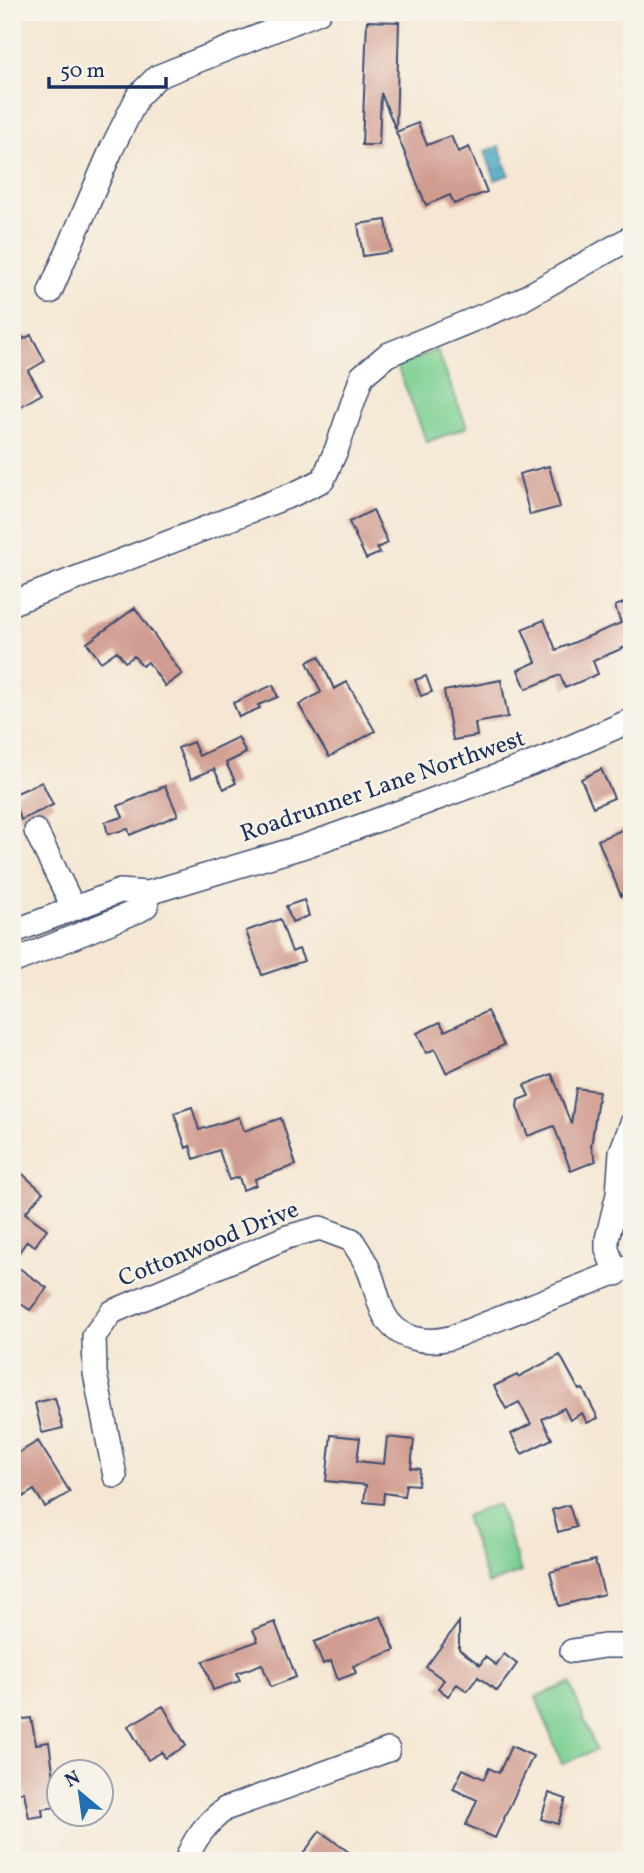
<svg xmlns="http://www.w3.org/2000/svg" width="644" height="1873" viewBox="0 0 644 1873" font-family="Vollkorn,serif">
  <style>
    .pitch { fill: #7dd093; stroke: #4c8078; stroke-width: 2 }
    .water { fill: url(#water-waves); stroke: #2e6c8f; stroke-width: 2 }
    .building { fill: #d19c90 }
    .lines { fill: none; stroke-linecap: round; stroke-linejoin: round }
    .minor-casing { stroke: #3c4b70; stroke-width: 26 }
    .minor { stroke: #fff; stroke-width: 23 }
    .labels { text-anchor: middle; dominant-baseline: central; stroke-width: 5; stroke-linejoin: round; paint-order: stroke }
    .street-label { font-size: 24px; fill: #1b2f5e; stroke: #f7f3e8 }
  </style>
  <defs>
    <pattern id="water-waves" width="16" height="10" patternUnits="userSpaceOnUse" patternTransform="scale(1.75)"><rect width="16" height="10" fill="#40a9c0"/><path d="M0 5q4-4 8 0t8 0" fill="none" stroke="#358a9f"/></pattern>
  </defs>
  <rect width="100%" height="100%" fill="#f7f3e8"/>
  <filter id="ink" filterUnits="userSpaceOnUse"><feTurbulence type="fractalNoise" baseFrequency=".0143" numOctaves="2"/><feDisplacementMap in="SourceGraphic" scale="14" xChannelSelector="R" yChannelSelector="G"/><feConvolveMatrix kernelMatrix="1 2 1 2 8 2 1 2 1" color-interpolation-filters="sRGB"/></filter>
  <filter id="wash" filterUnits="userSpaceOnUse"><feTurbulence type="fractalNoise" baseFrequency=".00686" numOctaves="4" result="noise"/><feDisplacementMap in="SourceGraphic" scale="28" xChannelSelector="R" yChannelSelector="G"/><feGaussianBlur stdDeviation="1.57" result="paint"/><feColorMatrix in="noise" values="0 0 0 0 0 0 0 0 0 0 0 0 0 0 0 0 0 1.4 0 .05"/><feComposite in="paint" operator="in"/></filter>
  <g filter="url(#wash)">
    <rect width="100%" height="100%" fill="#f5e7d3"/>
    <path class="pitch" d="M437,350L467,427L427,442L397,366Z
      M498,1504L521,1572L488,1584L465,1516Z
      M570,1683L596,1750L562,1764L536,1697Z"/>
    <path class="water" d="M499,146L509,175L495,180L485,151Z"/>
    <g id="blocks">
      <path class="building" d="M367,21L399,22L396,130L381,93L379,145H362Z
        M418,123L427,145L451,136L458,152L469,147L487,192L454,204L450,195L426,205L396,132Z
        M386,220L391,252L363,256L358,224Z
        M12,320L24,339L31,335L45,361L28,371L42,394L12,411Z
        M549,466L560,507L530,515L519,474Z
        M373,510L388,543L377,548L380,553L366,559L349,522Z
        M632,600V648L630,645L593,661L598,674L565,688L560,675L526,689L518,670L536,662L522,629L544,620L556,650L621,623L615,606Z
        M135,608L182,674L165,686L148,662L142,666L134,656L125,662L117,651L101,662L87,643Z
        M319,656L334,689L347,682L375,731L329,757L299,705L321,692L307,662Z
        M426,676L432,692L421,696L415,680Z
        M501,680L508,717L475,723L477,736L453,740L444,691Z
        M273,685L278,697L258,705L260,708L239,717L233,703Z
        M238,737L246,753L226,763L236,783L224,789L214,769L191,779L178,748L193,742L199,756Z
        M601,769L614,798L593,807L581,779Z
        M42,782L53,805L21,820L12,799V795Z
        M165,786L178,815L130,835L128,829L108,834L105,822L123,817L118,806Z
        M629,827L632,835V891L621,896L598,840Z
        M304,900L309,916L292,922L286,906Z
        M280,919L292,952L299,949L304,961L262,975L246,931Z
        M487,1011L504,1045L446,1073L435,1049L426,1053L417,1033L440,1022L445,1031Z
        M552,1074L571,1124L576,1088L599,1091L591,1147L596,1161L571,1171L554,1126L528,1136L517,1107L518,1100L529,1096L524,1085Z
        M192,1107L199,1130L239,1117L244,1131L281,1118L296,1165L255,1179L256,1185L243,1190L239,1177L229,1180L219,1150L194,1159L190,1146L186,1148L174,1113Z
        M18,1170L43,1192L25,1213L47,1229L35,1246L27,1241L12,1262V1176Z
        M12,1263L47,1288L30,1310L12,1298Z
        M560,1355L579,1390L583,1389L598,1418L587,1423L582,1413L570,1420L564,1408L542,1419L552,1439L522,1454L511,1434L531,1424L519,1402L506,1409L494,1386L517,1375L518,1377Z
        M55,1398L63,1428L42,1433L35,1403Z
        M331,1435L360,1438L357,1461L384,1464L387,1437L414,1440L411,1468L420,1469L418,1485L406,1484L404,1496L384,1493L383,1504L364,1502L366,1485L326,1481Z
        M38,1441L70,1492L45,1507L34,1490L12,1504V1457Z
        M569,1505L576,1527L558,1532L552,1510Z
        M595,1560L604,1594L559,1606L550,1572Z
        M381,1616L395,1650L353,1666L356,1673L338,1680L331,1661L323,1664L314,1642Z
        M275,1622L296,1677L271,1687L262,1664L237,1673L240,1681L213,1690L203,1661L258,1641L253,1630Z
        M459,1622V1649L480,1665L485,1657L496,1665L504,1654L517,1664L497,1691L478,1677L467,1691L457,1684L448,1696L438,1688L444,1680L426,1667Z
        M163,1706L186,1746L165,1758L162,1752L148,1760L128,1726Z
        M31,1718L36,1744L49,1742L54,1778L60,1777V1793H55L57,1807L42,1809L43,1816L29,1818L24,1792L18,1793L12,1757V1721Z
        M511,1746L533,1756L495,1838L466,1825L477,1800L453,1789L463,1769L484,1779L489,1768L499,1773Z
        M549,1793L566,1799L558,1824L541,1819Z
        M320,1831L361,1861H312L303,1854Z"/>
    </g>
  </g>
  <g filter="url(#ink)">
    <use href="#blocks" fill-opacity="0" stroke="#3c4b70" stroke-width="2"/>
    <g class="lines">
      <g class="minor-casing">
        <path id="minor" d="M50,292L112,148L138,96L157,77L319,12
          M12,603L294,494L323,480L337,448L362,376L387,355L519,301L632,237
          M36,831L74,909
          M12,932L120,891L148,893L305,846L411,808L546,758L632,720
          M12,962L140,910L146,906L148,893
          M616,1274L607,1249V1239L618,1194L621,1152L632,1123
          M115,1476L95,1373L94,1336L112,1312L287,1237L320,1228L352,1240C357,1249 364,1258 368,1268C375,1283 377,1300 384,1314C397,1340 425,1344 450,1338L632,1266
          M572,1651L604,1646H632
          M186,1861C194,1838 207,1823 225,1809L388,1750"/>
      </g>
      <use href="#minor" class="minor"/>
    </g>
  </g>
  <g class="labels">
    <g class="street-label">
      <text transform="translate(383 787) rotate(-19)">Roadrunner Lane Northwest</text>
      <text transform="translate(209 1245) rotate(-22)">Cottonwood Drive</text>
    </g>
  </g>
  <rect width="644" height="1873" fill="none" stroke="#f7f3e8" stroke-width="42"/>
  <g transform="translate(80 1793) rotate(331)"><circle r="33" fill="#f7f3e8" stroke="#9fa5b1" stroke-width="2"/>
  <path d="M0-5L12 26L0 18L-12 26Z" fill="#1f6fb2"/>
  <text y="-10" font-size="19" font-weight="bold" text-anchor="middle" fill="#1b2f5e">N</text>
  </g>
  <path d="M49 77v10h117v-10" fill="none" stroke="#1b2f5e" stroke-width="3.5"/>
  <text x="60" y="77" font-size="21" fill="#1b2f5e" stroke="#f7f3e8" stroke-width="5" paint-order="stroke">50 m</text>
</svg>
